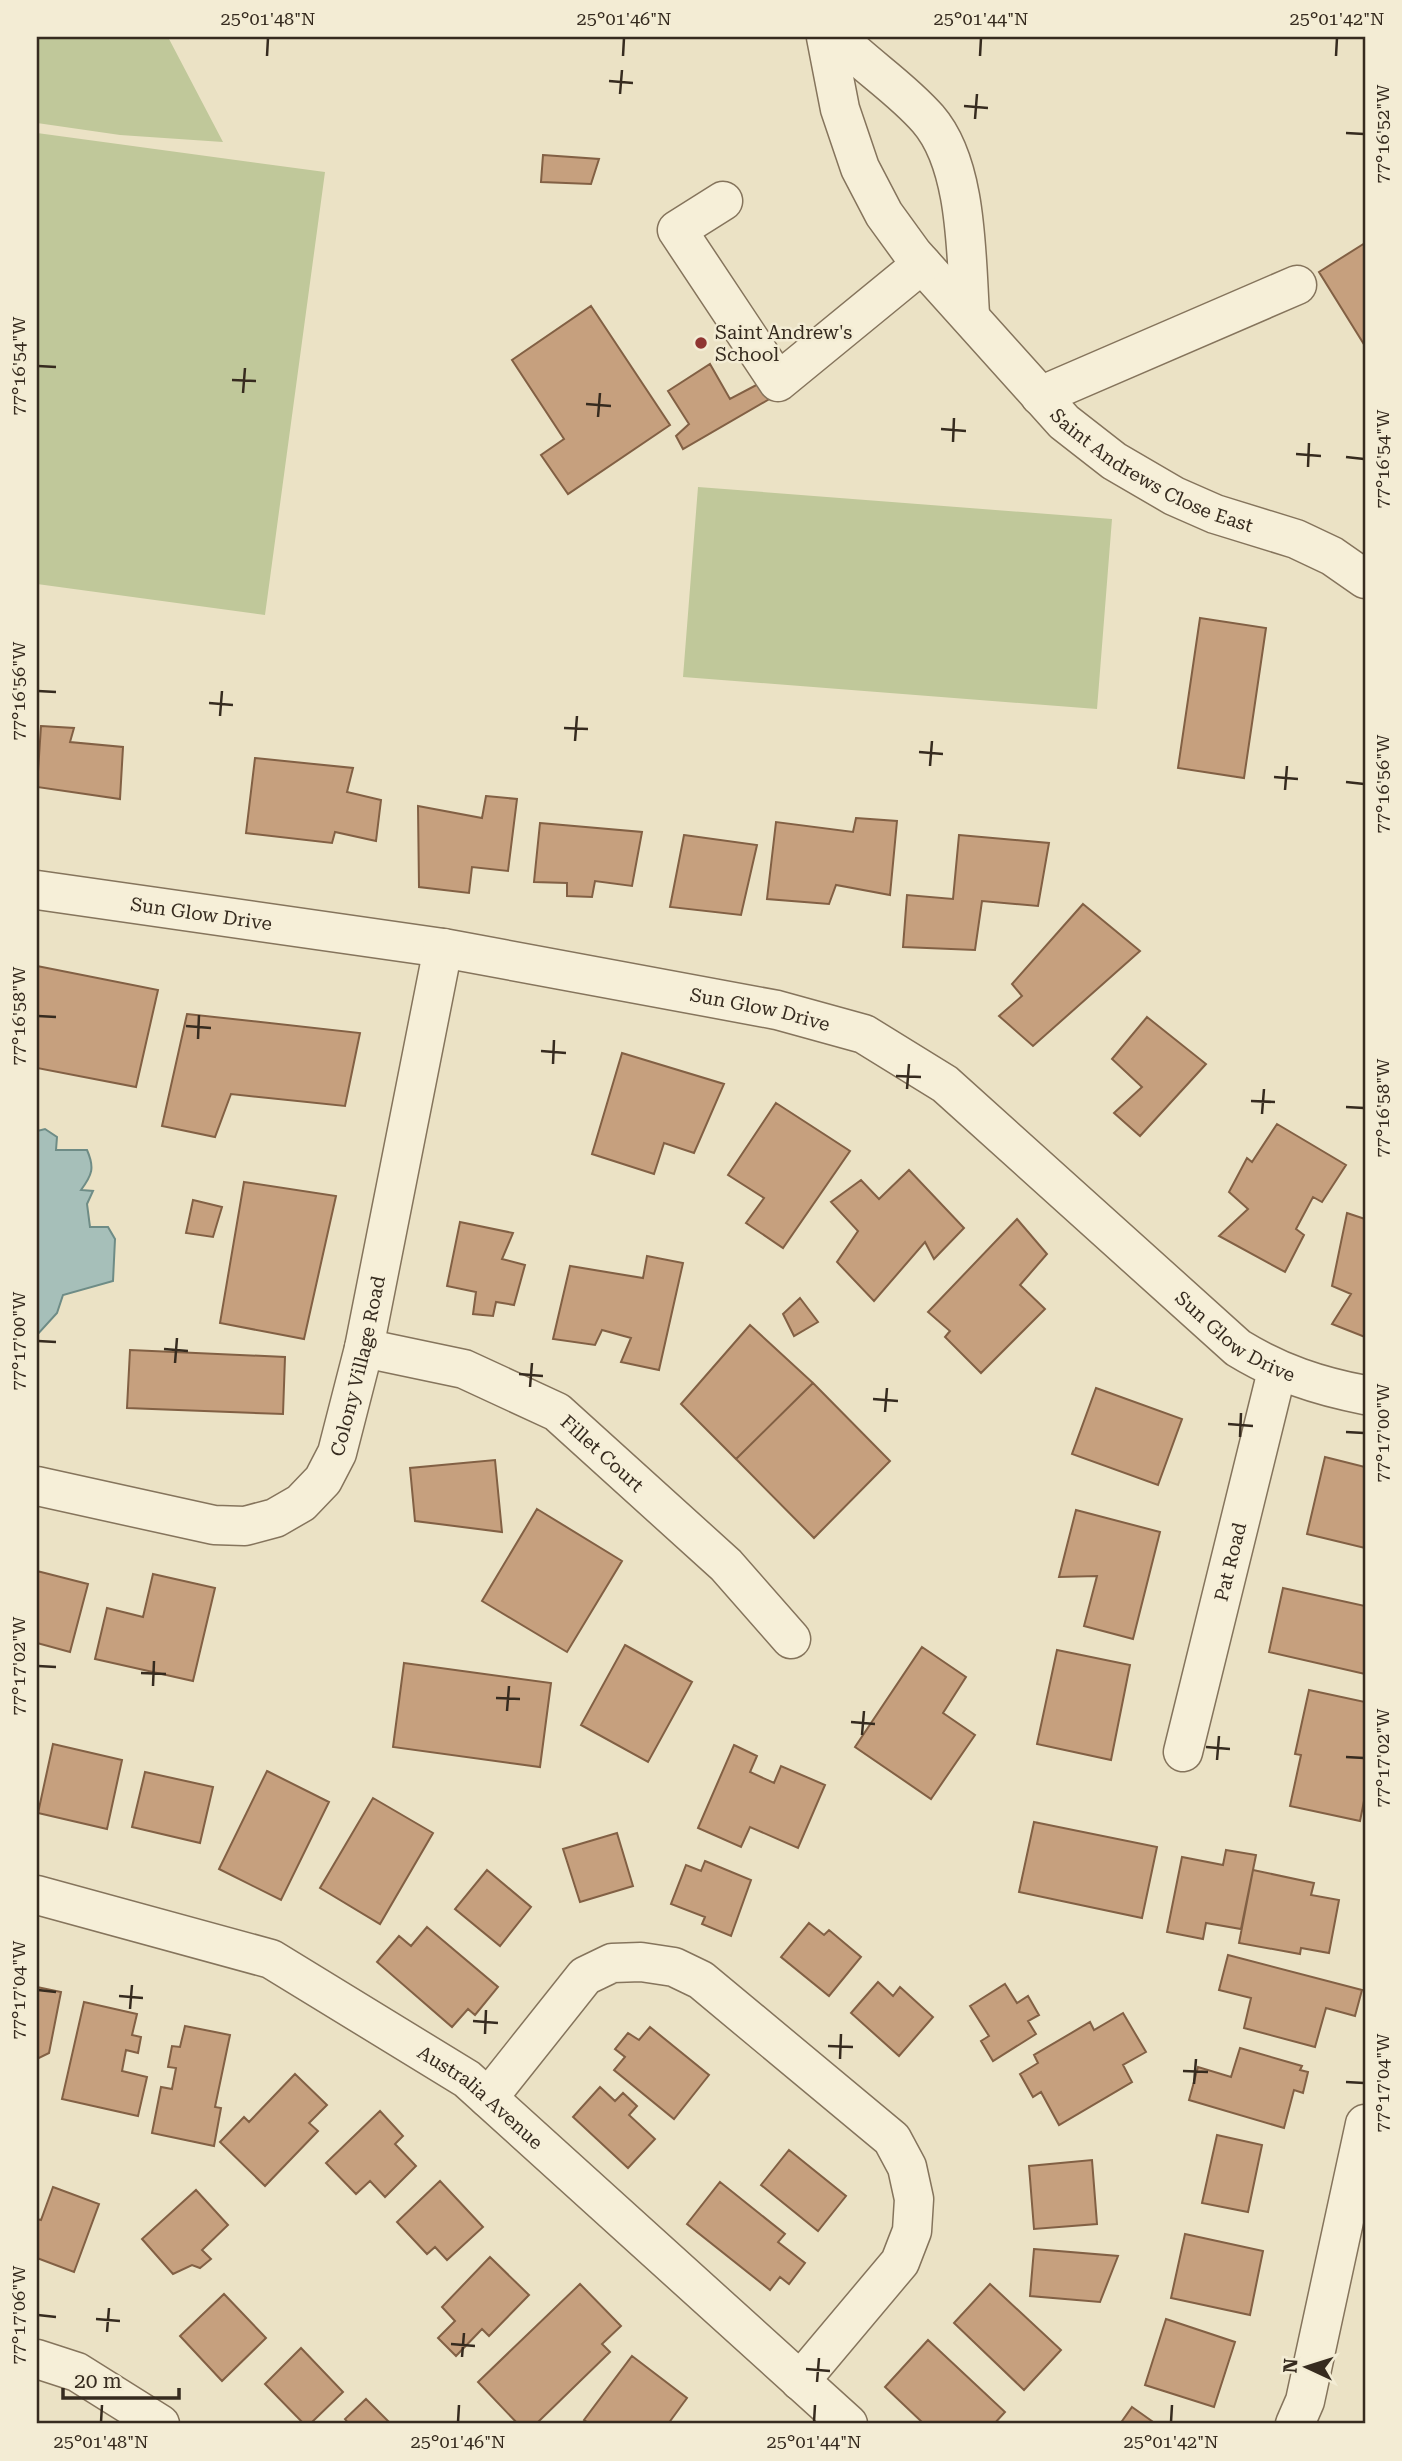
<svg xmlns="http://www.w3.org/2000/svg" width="1402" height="2461" viewBox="0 0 1402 2461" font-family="'Roboto Serif',serif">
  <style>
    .green { fill: #c0c89a }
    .water { fill: #a6bfb9; stroke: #6e8c86; stroke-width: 2 }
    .building { fill: #c6a07e; stroke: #826044; stroke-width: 2 }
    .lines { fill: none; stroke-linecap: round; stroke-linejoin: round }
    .minor-casing { stroke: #85745c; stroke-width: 41 }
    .minor { stroke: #f6efd8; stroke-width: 38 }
    .ticks { fill: none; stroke: #362b1f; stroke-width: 2.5 }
    .poi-dot { fill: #8f3531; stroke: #f3ecd4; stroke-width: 2.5 }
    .labels { text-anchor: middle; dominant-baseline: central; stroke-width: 5; stroke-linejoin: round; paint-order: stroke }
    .poi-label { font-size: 19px; fill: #362b1f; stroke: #f3ecd4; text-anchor: start }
    .street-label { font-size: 19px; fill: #362b1f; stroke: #f3ecd4 }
    .neatline { fill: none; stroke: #362b1f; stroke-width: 2.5 }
    .ticks-label { font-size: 18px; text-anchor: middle; fill: #362b1f }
  </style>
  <rect width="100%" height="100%" fill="#ebe2c5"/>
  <path class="green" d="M37,37H168L223,142L120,135L37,123Z
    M37,133L325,172L265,615L37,584Z
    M698,487L1112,519L1097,709L683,677Z"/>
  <path class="water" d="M45,1129L57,1137L56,1150H87C95,1168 92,1175 81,1190L93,1191L87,1204L90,1227H108L115,1239L113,1281L63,1295L57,1313L37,1335V1131Z"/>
  <path class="building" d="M543,155L599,159L591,184L541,182Z
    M1365,243V346L1319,272Z
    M591,306L670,425L568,494L541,455L564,439L512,360Z
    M710,364L730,399L764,381L773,397L683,449L676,436L689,424L668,391Z
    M1200,618L1266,628L1244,778L1178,768Z
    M41,726L74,728L70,742L123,747L120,799L37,787Z
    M255,758L353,768L347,792L381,800L376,841L335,832L332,843L246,833Z
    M486,796L517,799L508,871L472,867L469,893L419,887L418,806L482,818Z
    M856,818L897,821L890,895L836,885L829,904L767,899L776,822L853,832Z
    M540,823L642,832L632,886L595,881L592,897L567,896V883L534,882Z
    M684,835L757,845L741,915L670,907Z
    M959,835L1049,843L1038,906L982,901L975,950L903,947L907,895L953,899Z
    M1083,904L1140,951L1033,1046L999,1016L1022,996L1012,984Z
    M37,966L158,990L136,1087L37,1068Z
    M187,1014L360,1033L345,1106L231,1094L215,1137L162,1126Z
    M1147,1017L1206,1064L1140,1136L1114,1113L1142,1087L1112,1059Z
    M622,1053L724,1084L694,1153L664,1143L654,1174L592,1154Z
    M776,1103L850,1151L783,1248L746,1223L764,1198L728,1175Z
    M1277,1124L1346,1165L1322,1202L1313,1197L1296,1229L1304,1235L1285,1272L1219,1236L1248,1209L1229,1192L1247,1158L1252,1162Z
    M909,1170L964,1228L934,1259L925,1242L874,1301L837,1262L858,1231L831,1202L861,1180L879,1199Z
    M244,1182L336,1196L304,1339L220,1323Z
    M193,1200L222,1207L213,1237L186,1233Z
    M1347,1213L1365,1219V1337L1332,1324L1351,1294L1332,1286Z
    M1017,1219L1047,1254L1020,1285L1045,1309L981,1373L945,1337L950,1331L928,1312Z
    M460,1222L513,1233L502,1259L525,1265L514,1305L496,1302L493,1316L473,1314L476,1292L447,1286Z
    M647,1256L683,1263L659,1370L621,1362L631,1338L602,1330L595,1345L553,1339L570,1266L643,1278Z
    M800,1298L818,1322L794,1336L783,1314Z
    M750,1325L813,1383L736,1459L681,1404Z
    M130,1350L285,1357L283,1414L127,1408Z
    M813,1383L890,1461L814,1538L736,1459Z
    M1096,1388L1182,1419L1158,1485L1072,1454Z
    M1325,1457L1365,1467V1548L1307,1534Z
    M495,1460L502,1532L415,1521L410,1468Z
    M537,1509L622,1561L567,1652L482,1601Z
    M1076,1510L1160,1532L1133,1639L1084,1626L1097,1576L1059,1577Z
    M37,1571L88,1584L70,1652L37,1643Z
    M153,1574L215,1588L193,1681L95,1659L107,1608L143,1617Z
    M1283,1588L1365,1606V1674L1269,1652Z
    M625,1645L692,1682L648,1762L581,1725Z
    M922,1647L966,1677L943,1713L975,1735L931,1799L855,1747Z
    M1057,1650L1130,1665L1111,1760L1037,1744Z
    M404,1663L551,1683L540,1767L393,1747Z
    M1309,1690L1365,1702V1796L1360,1821L1290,1806L1301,1755L1295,1754Z
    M53,1744L122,1760L107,1829L38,1813Z
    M734,1745L757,1756L750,1772L774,1783L781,1766L825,1785L798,1848L750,1827L741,1847L698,1828Z
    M267,1771L329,1802L281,1900L219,1869Z
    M145,1772L213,1787L200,1843L132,1827Z
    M373,1798L433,1833L380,1924L320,1888Z
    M1034,1822L1157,1847L1142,1918L1019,1892Z
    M617,1833L633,1886L580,1902L563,1849Z
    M1226,1850L1256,1855L1241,1929L1206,1923L1203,1939L1167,1932L1182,1857L1223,1865Z
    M705,1861L751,1880L731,1936L702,1924L705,1917L671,1904L686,1865L701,1871Z
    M487,1870L531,1907L500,1946L455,1909Z
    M1253,1870L1314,1883L1311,1895L1339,1900L1329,1953L1301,1948L1300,1954L1239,1943Z
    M809,1923L824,1935L829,1930L861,1957L829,1996L781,1957Z
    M427,1927L498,1987L475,2015L468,2009L452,2027L377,1962L399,1936L411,1946Z
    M1228,1955L1362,1990L1355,2016L1326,2008L1315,2047L1244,2028L1251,1998L1219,1990Z
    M878,1982L893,1996L900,1987L933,2017L899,2056L851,2013Z
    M1005,1984L1017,2003L1028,1996L1039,2015L1028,2021L1036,2034L993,2061L981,2041L989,2036L970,2006Z
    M37,1987L61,1992L49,2053L37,2059Z
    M84,2002L137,2014L132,2035L141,2037L138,2053L126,2050L122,2071L147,2077L138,2116L62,2099Z
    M1123,2013L1146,2052L1123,2065L1132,2082L1059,2125L1041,2092L1033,2097L1020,2074L1038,2063L1034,2055L1090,2022L1094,2030Z
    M185,2026L230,2035L215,2107L221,2108L214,2146L152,2133L161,2087L172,2089L176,2068L168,2067L172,2046L180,2047Z
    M650,2027L709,2075L674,2119L614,2070L625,2057L615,2049L628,2033L639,2040Z
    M1240,2048L1302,2066L1300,2070L1308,2072L1303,2093L1294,2090L1284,2128L1189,2100L1198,2067L1231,2077Z
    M295,2074L327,2105L309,2123L318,2131L265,2186L220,2142L244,2117L249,2122Z
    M600,2087L615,2101L623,2093L637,2106L629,2115L655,2139L628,2168L573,2117Z
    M380,2111L403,2136L395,2144L416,2166L385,2197L370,2181L356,2194L326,2163Z
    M1217,2135L1262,2145L1248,2212L1202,2203Z
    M789,2150L846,2196L818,2231L761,2185Z
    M1092,2160L1097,2224L1034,2229L1029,2166Z
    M440,2181L483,2227L447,2260L435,2247L427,2254L397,2222Z
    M720,2182L785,2234L778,2242L805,2263L789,2284L780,2277L770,2290L687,2224Z
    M53,2187L99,2204L74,2272L37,2258V2219L41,2220Z
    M196,2190L228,2225L202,2250L211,2259L200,2268L192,2265L173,2274L142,2239Z
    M1185,2234L1263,2251L1250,2315L1171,2298Z
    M1034,2249L1118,2256L1100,2302L1030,2296Z
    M490,2257L529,2295L489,2336L482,2329L456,2356L438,2338L455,2321L442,2307Z
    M580,2284L621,2326L602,2344L610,2352L536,2424H518L478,2382Z
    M990,2284L1061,2350L1024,2390L954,2323Z
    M224,2294L266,2338L222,2381L180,2336Z
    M1166,2319L1235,2342L1214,2407L1145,2385Z
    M928,2340L1005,2412L994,2424H924L885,2387Z
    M301,2348L343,2392L310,2424H304L265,2384Z
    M632,2356L687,2398L668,2424H590L584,2420Z
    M366,2399L391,2424H349L345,2419Z
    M1132,2407L1156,2424H1120Z"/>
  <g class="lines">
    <g class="minor-casing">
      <g id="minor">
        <path id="s1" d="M826,37L840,109L860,168L884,214L913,254L1064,422L1114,461L1174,496L1215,514L1296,539L1332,556L1365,579"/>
        <path d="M837,37C866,66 902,89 928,119C968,165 966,256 970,314"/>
        <path d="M723,201L677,230L778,382L922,264"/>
        <path d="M1040,396L1297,285"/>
        <path id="s2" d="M37,890L443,948L777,1010L864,1034L945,1084L1238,1348C1279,1373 1318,1386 1365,1395"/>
        <path id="s3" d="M364,1348L464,1369L557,1412L726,1565L791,1639"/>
        <path id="s4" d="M37,1486L214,1525L245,1526L275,1518L301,1503L323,1480L337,1453L364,1348L443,948"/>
        <path id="s5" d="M1183,1752L1277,1371"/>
        <path id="s6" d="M37,1895L271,1959L467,2079L848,2424"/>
        <path d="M488,2098L585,1976L612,1963L641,1962L674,1967L701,1980L892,2139L907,2167L914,2199L912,2231L900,2262L800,2381"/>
        <path d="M37,2359L77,2372L160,2424"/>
        <path d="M1295,2424L1305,2401L1365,2124"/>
      </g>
    </g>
    <use href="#minor" class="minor"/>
  </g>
  <path class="ticks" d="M267,56L268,38M623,56L624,38M980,56L981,38M1336,56L1337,38M609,81L633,83M620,94L622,70M964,106L988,108M975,119L977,94M1346,133L1364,134M38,366L56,367M232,380L256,381M243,393L245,368M586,404L611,406M598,417L600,393M941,429L966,431M953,442L954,418M1296,454L1321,456M1346,457L1364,459M1308,467L1309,443M38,691L56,692M209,703L233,705M220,716L222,691M564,728L588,729M575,741L577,716M919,752L943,754M930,766L932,741M1274,777L1298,779M1346,782L1364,784M1285,790L1287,766M38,1016L56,1017M186,1026L211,1028M198,1039L199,1015M541,1051L566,1053M553,1064L554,1040M896,1076L921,1077M907,1089L909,1064M1251,1101L1275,1102M1346,1107L1364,1108M1262,1114L1264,1089M38,1341L56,1342M164,1349L188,1351M175,1363L177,1338M519,1374L543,1376M530,1387L532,1363M873,1399L898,1401M885,1412L887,1388M1228,1424L1253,1426M1346,1432L1364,1433M1240,1437L1241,1413M38,1666L56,1667M141,1673L166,1674M153,1686L154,1661M496,1698L520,1699M507,1711L509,1686M851,1722L875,1724M862,1735L864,1711M1206,1747L1230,1749M1346,1757L1364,1758M1217,1760L1219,1736M38,1990L56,1992M119,1996L143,1998M130,2009L132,1985M473,2021L498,2023M485,2034L486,2010M828,2046L853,2047M840,2059L841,2034M1183,2071L1208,2072M1346,2082L1364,2083M1194,2084L1196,2059M38,2315L56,2317M96,2319L120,2321M107,2332L109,2308M451,2344L475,2346M462,2357L464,2333M806,2369L830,2371M817,2382L819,2358M101,2422L102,2405M458,2422L459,2405M814,2422L815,2405M1171,2422L1172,2405"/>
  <circle class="poi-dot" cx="701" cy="343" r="7"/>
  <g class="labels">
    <g class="poi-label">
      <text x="715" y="332">Saint Andrew's<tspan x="715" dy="22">School</tspan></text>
    </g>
    <g class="street-label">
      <text stroke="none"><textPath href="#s1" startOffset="564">Saint Andrews Close East</textPath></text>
      <text stroke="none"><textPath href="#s2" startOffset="166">Sun Glow Drive</textPath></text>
      <text stroke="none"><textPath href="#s2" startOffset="733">Sun Glow Drive</textPath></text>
      <text stroke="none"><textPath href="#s2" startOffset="1321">Sun Glow Drive</textPath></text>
      <text stroke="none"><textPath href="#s4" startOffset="425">Colony Village Road</textPath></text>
      <text stroke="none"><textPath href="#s3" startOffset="266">Fillet Court</textPath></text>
      <text stroke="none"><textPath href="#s5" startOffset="196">Pat Road</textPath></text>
      <text stroke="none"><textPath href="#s6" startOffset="494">Australia Avenue</textPath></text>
    </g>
  </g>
  <rect width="1402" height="2461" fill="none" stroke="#f3ecd4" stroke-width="77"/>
  <g transform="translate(1307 2367) rotate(274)" stroke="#f3ecd4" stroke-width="5" paint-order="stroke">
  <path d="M0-5L12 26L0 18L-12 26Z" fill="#362b1f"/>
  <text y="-10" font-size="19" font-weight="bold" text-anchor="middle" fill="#362b1f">N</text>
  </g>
  <path d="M63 2388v10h116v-10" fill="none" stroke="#362b1f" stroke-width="3.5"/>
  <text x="74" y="2388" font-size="21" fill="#362b1f" stroke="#f3ecd4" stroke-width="5" paint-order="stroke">20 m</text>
  <rect x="38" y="38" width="1326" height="2384" class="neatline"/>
  <g class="ticks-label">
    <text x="268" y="25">25°01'48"N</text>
    <text x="624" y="25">25°01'46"N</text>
    <text x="981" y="25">25°01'44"N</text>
    <text x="1337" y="25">25°01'42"N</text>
    <text transform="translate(1383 134) rotate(-90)" y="6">77°16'52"W</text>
    <text transform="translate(19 366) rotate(-90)" y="6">77°16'54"W</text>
    <text transform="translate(1383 459) rotate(-90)" y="6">77°16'54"W</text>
    <text transform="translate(19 691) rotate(-90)" y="6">77°16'56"W</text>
    <text transform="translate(1383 784) rotate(-90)" y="6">77°16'56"W</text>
    <text transform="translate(19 1016) rotate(-90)" y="6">77°16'58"W</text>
    <text transform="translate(1383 1108) rotate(-90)" y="6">77°16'58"W</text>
    <text transform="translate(19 1341) rotate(-90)" y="6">77°17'00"W</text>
    <text transform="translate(1383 1433) rotate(-90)" y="6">77°17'00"W</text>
    <text transform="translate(19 1666) rotate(-90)" y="6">77°17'02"W</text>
    <text transform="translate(1383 1758) rotate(-90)" y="6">77°17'02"W</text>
    <text transform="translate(19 1990) rotate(-90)" y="6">77°17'04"W</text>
    <text transform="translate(1383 2083) rotate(-90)" y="6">77°17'04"W</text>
    <text transform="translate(19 2315) rotate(-90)" y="6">77°17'06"W</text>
    <text x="101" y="2448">25°01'48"N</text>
    <text x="458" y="2448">25°01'46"N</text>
    <text x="814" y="2448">25°01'44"N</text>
    <text x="1171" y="2448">25°01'42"N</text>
  </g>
</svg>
